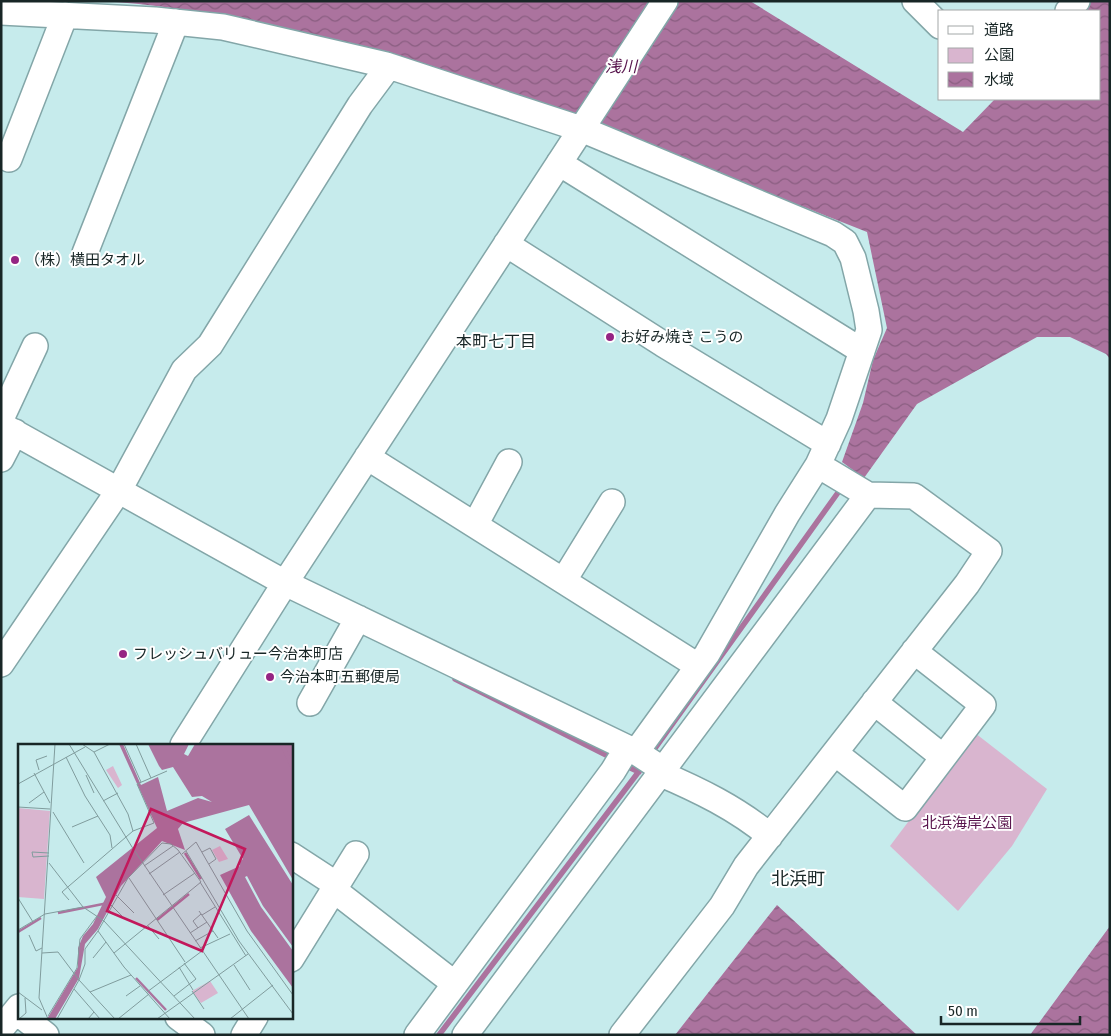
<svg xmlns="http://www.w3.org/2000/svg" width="1111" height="1036" viewBox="0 0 1111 1036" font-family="'Fira Sans Condensed','Noto Sans JP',sans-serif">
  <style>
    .green { fill: #d9b5cf }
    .water { fill: url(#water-waves) }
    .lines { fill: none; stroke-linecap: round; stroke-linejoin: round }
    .stream { stroke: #ab739e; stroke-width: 5.5 }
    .minor-casing { stroke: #83a6a8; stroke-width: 28 }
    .minor { stroke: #fff; stroke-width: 25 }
    .poi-dot { fill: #952483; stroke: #fff; stroke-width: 2 }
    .labels { text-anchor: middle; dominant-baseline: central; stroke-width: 4; stroke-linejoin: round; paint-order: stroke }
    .poi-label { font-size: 15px; fill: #182626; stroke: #fff; text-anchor: start }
    .park-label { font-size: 15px; fill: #5b174f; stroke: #fff }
    .water-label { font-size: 16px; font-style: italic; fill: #56124b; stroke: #fff }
    .neighbourhood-label { font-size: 16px; fill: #182626; stroke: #fff }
    .quarter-label { font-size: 18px; fill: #182626; stroke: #fff }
    .inset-river { fill: none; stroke: #ab739e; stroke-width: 2.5 }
    .inset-road { fill: none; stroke: #809c9d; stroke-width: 1 }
    .view { fill: #c2185b; fill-opacity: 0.15; stroke: #c2185b; stroke-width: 2.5 }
    .inset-edge { fill: none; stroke: #182626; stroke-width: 2.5 }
  </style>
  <defs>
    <pattern id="water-waves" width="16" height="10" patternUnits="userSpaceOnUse" patternTransform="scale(1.25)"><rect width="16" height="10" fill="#ab739e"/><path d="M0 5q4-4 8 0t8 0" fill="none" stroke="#8a5e81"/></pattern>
  </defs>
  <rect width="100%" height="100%" fill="#c6ebec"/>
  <path class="green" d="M975,733L1047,789L1012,846L958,911L890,846Z"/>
  <path class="water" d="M99,1H750L963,132L995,99H1100V11H1080L1090,1H1110V359L1106,354L1070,337H1037L917,404L864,478L842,462L863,403L873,360L887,328L867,232C742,183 616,133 489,90C363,47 233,8 99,1Z
    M777,905L917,1035H675Z
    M1110,926V1035H1030Z"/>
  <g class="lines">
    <path class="stream" d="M455,679L614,759
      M651,754L842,487
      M624,765L639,772
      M439,1035L640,770"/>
    <g class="minor-casing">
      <path id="minor" d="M915,1L940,26
        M1068,11L1077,1
        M1,12L155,20L223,27L386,65L581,129L833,234L845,242L853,258L866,311L869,330L839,419L818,465L787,514L707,654L636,752
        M9,159L65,15
        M559,163L862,351
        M506,244L663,344L828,444
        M85,253L176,22
        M1,419L35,346
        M1,425L285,583L636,752L662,769
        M367,457L698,666
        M1,459L15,432
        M475,525L509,462
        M564,580L612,502
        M1,664L119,490L184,370L210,345L360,105L389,66
        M874,702L943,757
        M310,703L358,618
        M183,745L285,583L665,1
        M835,753L905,808L983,705L914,651
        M659,773C699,790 736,808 770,836
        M291,855L337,885
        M334,890L455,984
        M291,959L356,854
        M23,1017L46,1035
        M178,1017L202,1035
        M1,1029L19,1007
        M244,1035L255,1017
        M417,1035L613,771L627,748
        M465,1035L868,495
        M622,1035L722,906L746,866L967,584L989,551L914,496L868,495L818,465"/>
    </g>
    <use href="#minor" class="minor"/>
  </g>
  <g class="poi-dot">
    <circle cx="15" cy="260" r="5"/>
    <circle cx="610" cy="337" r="5"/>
    <circle cx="123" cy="654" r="5"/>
    <circle cx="270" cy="677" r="5"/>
  </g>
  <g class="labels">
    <g class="poi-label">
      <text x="25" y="260">（株）横田タオル</text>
      <text x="620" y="337">お好み焼き こうの</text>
      <text x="133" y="654">フレッシュバリュー今治本町店</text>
      <text x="280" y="677">今治本町五郵便局</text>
    </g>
    <g class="park-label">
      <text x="967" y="823">北浜海岸公園</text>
    </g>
    <g class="water-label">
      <text x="621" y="66">浅川</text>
    </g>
    <g class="neighbourhood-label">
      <text x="496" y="341">本町七丁目</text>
    </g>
    <g class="quarter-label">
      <text x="798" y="879">北浜町</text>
    </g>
  </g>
  <g transform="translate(18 744)">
    <rect width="275" height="275" fill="#c6ebec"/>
    <path d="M95,22L104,41L100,44L88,26ZM0,64L32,67L26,155L0,153ZM202,102L210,115L201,118L194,106ZM192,237L200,249L183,259L174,247Z" fill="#d9b5cf"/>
    <path d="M101,0H105L123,41L140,33L149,67L180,54L194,58L184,52L174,53L155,23L144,26L141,22L130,0H171L166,10L170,12L177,0H275V136L231,61L165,79L160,85L167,106L144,97L103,142L80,185L67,200L61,234L37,275H29L60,223V204L65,192L75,180L88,153L78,133L139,84ZM231,71L275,141V203L245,162L229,132L227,133L243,163L275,207V244L233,187L202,131L222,122L220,119L225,115L207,85Z" fill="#ab739e"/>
    <path class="inset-river" d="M263,0L275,26M265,0L275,22M268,0L275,16M167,109L183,135M40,169L90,159M139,176L171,150M0,188L23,174M118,234L148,266"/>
    <path class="inset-road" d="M51,0L114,103L231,275M64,0L76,8L110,70L115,87M106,0L123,38M118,0L133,34M76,8L92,0M48,13L67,52L92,91L94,104M21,26L18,16L29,12M16,29L32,59M68,31L76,49M0,40L67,3M85,57L100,49M11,59L26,48M0,63L32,65M35,68L66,119M54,83L80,72M168,107L221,197L275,270M184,108L192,104L198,115L191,120M164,110L178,98L229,187L275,251M31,112L15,113L14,108L31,109M31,119L65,163L86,177L177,275M126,122L155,102M131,130L162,108M111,134L167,218M182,138L228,212M98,151L116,169M145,151L177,129M0,154L15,178M51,156L44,148L115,87L136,79L119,40L149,27M93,161L104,172M181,167L200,194M184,171L197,163M130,182L141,195M180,184L175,177L183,170M0,186L27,170L65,163M80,187L110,134L144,99L153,100L160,106L183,138M172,189L189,178M11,191L18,207L24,204M177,197L195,187M182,204L212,190M24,209L40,208L61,236L67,220V205L80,187L106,223L152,275M96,209L183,138M75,214L88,198M216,221L232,246M161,223L175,246M56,245L76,268M174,247L186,265M0,248L24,266M72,248L113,231M129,248L184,207M108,252L122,242M156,252L178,235L166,219M30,272L59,224L62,195L79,172M1,275L8,269L7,254M30,275L21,254L37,0M39,275L61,236L97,275M70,275L76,268L82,275M100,275L131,250M139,275L230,210M212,275L255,241"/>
    <path class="view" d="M133,65L227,105L184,207L89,167Z"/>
    <rect width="275" height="275" class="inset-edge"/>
  </g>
  <rect width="1111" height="1036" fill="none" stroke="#182626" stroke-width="5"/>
  <rect x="938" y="10" width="162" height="90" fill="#ffffff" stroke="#a3a8a8"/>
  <rect x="948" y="26" width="25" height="8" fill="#ffffff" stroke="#a3a8a8"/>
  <text x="984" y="35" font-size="15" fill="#182626">道路</text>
  <rect x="948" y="48" width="25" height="15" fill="#d9b5cf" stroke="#a3a8a8"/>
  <text x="984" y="60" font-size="15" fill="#182626">公園</text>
  <rect x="948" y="72" width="25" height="15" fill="url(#water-waves)" stroke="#a3a8a8"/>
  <text x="984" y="85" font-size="15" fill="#182626">水域</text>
  <path d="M941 1016v8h139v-8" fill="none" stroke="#182626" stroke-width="2.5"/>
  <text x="948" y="1016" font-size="15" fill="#182626" stroke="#ffffff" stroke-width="4" paint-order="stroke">50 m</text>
</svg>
